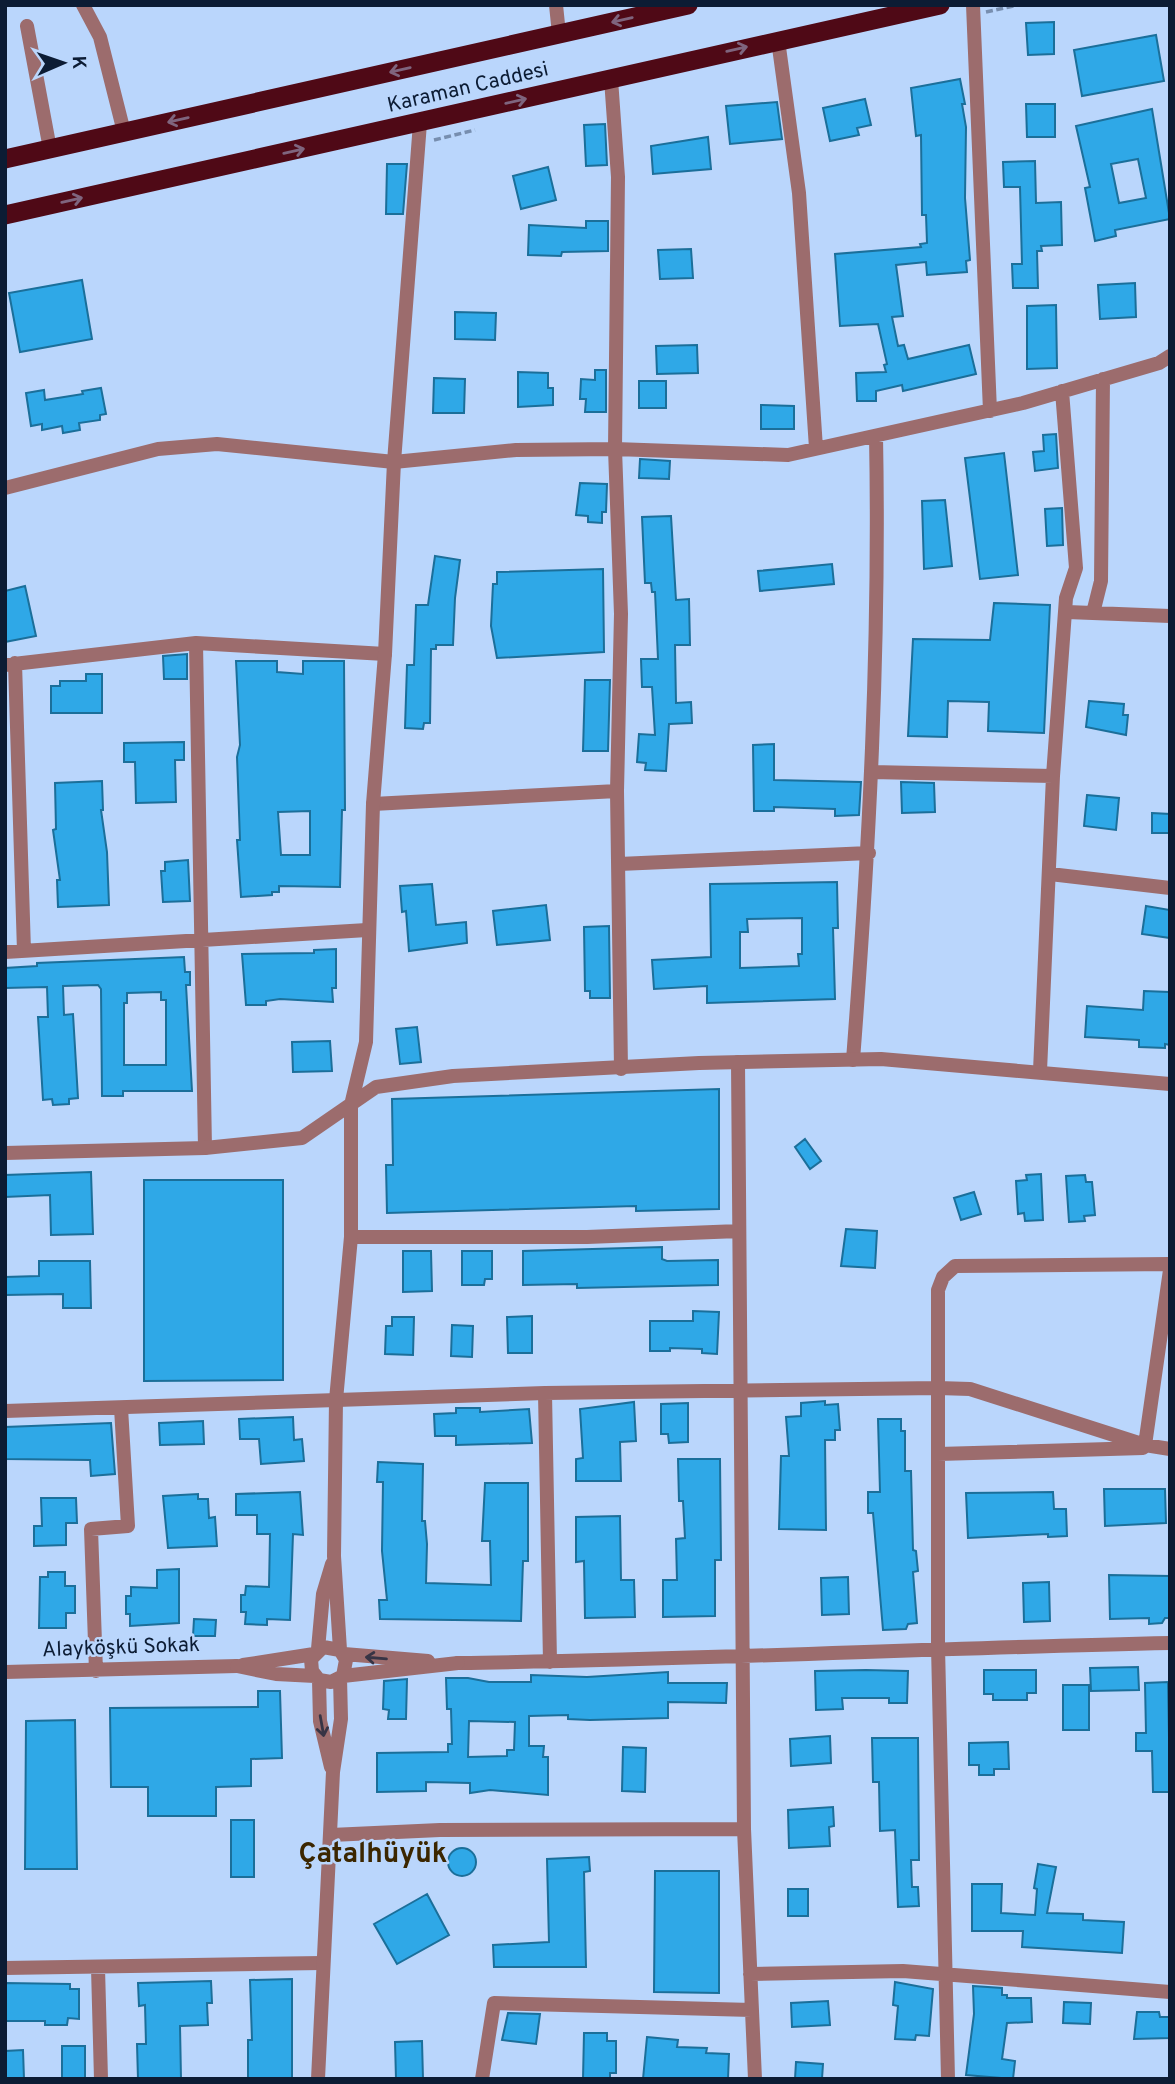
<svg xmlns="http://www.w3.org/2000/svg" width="1175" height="2084" viewBox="0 0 1175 2084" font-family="Overpass,sans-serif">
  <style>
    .building { fill: #2fa8e7; stroke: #1b6f9a; stroke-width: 2; fill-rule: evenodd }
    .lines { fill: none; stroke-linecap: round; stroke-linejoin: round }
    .path { stroke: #778eaf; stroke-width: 3.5; stroke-dasharray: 7 3.5; stroke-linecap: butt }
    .minor { stroke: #9c6c6d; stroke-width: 14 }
    .tertiary { stroke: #9c6c6d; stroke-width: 14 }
    .trunk { stroke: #4f0916; stroke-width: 19 }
    .oneway { stroke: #7f657e }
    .oneway2 { stroke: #373445 }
    .labels { text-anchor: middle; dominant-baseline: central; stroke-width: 5; stroke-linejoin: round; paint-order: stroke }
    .street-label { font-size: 21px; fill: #0c1c34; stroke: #bad6fc }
    .district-label { font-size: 28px; font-weight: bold; fill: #3b2600; stroke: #bad6fc }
  </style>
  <rect width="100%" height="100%" fill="#bad6fc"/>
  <path class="building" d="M1054,22V54L1028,55L1026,23Z
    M1156,35L1164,81L1082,96L1074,50Z
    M960,79L965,104H962L966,127L965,198L970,260L966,261L967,272L927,275L926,262L896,265L903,316L892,317L898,346L904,345L908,359L969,345L976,374L903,391L902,385L876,391V401H857L856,373L886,372L884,365L887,364L878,324L840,326L835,254L921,247L920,244L927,243L926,215H922L921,135L916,136L911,88Z
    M865,99L871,125L857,128L859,135L830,141L823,108Z
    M777,102L782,139L730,144L726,106Z
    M1026,104H1055V137H1027Z
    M1152,109L1170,219L1115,230L1116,236L1095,241L1085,188L1090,187L1076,126ZM1138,159L1146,198L1119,203L1111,164Z
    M605,124L607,165L586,166L584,125Z
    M708,137L711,169L653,174L651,146Z
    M1035,161L1036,203L1061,202L1062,245L1041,246L1042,251H1037L1038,288H1013L1012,264H1022L1020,187H1004L1003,162Z
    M387,164H407L403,214H386Z
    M548,167L556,200L521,209L513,176Z
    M586,221H608V251L562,252L561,256L528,255L529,225L586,228Z
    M691,249L693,278L660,279L658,250Z
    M82,280L92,339L20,352L9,293Z
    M1135,283L1136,317L1100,319L1098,285Z
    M1056,305L1057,368L1027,369V306Z
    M455,312L496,313L495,340L455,339Z
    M697,345L698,373L657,374L656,346Z
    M595,370H606V412H585L586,399H580L581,379L595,380Z
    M518,372L548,373V388H553V405L518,407Z
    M434,378L465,379L464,413H433Z
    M639,381H666V408H639Z
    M101,388L106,414L100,415V420L79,423L80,430L63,433L62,426L42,430V424L31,426L26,393L44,390L45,400L83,394L82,391Z
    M761,405L794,406V429H761Z
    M1056,434L1058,468L1035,471L1033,452L1044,451L1043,435Z
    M1004,453L1018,575L980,579L965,458Z
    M640,459L670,461L669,479L639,478Z
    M580,483L607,484L606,512H602V523L588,522V516L576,515Z
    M945,500L952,566L924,569L922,501Z
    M1062,508L1063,545L1047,546L1045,509Z
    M671,516L676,600L689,599L690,645H675L676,703L691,702L692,723L669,724L666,771L645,770L646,763L637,762L639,734L655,735L652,687H642L641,659H658L655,592H652L651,583H645L642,517Z
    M435,556L460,560L455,598L453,645H436V649H431L430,723H424L423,729L405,728L407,665H414L416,605H428Z
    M832,564L834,584L760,591L758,571Z
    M603,569L604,652L497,658L491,626L493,584H497V572Z
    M25,586L36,636L5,642V591Z
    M994,603L1050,605L1044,733L988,731L989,702L948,701L947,737L908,736L913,639L990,640Z
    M187,654V679H164L163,656Z
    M236,661H277V672L303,674V661H344L345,810H342L340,887L279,886V892H272V895L241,897L237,840H240L237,757L240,745ZM310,811V855H281L278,812Z
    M86,674H102V713H51V686H60V681H86Z
    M585,680H610L608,751H583Z
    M1089,701L1124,704L1123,715H1128L1126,735L1086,727Z
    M184,742V760H175L176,802L136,803L135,762H124V743Z
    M774,744V780L861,782L859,815L835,816V809L774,807V811H754L753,745Z
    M102,781L103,810H101L107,852L109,905L58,907L57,880H60L53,830L56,829L55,783Z
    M901,782L934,783L935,812L902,813Z
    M1087,795L1119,798L1116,830L1084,826Z
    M1152,813L1170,814V833H1152Z
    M188,860L190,901L163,902L161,871H165V862Z
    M837,882L838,928H833L835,999L707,1003V986L654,989L652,960L711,957L710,884ZM802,918V954H798L799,966L740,968V932H748L747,919Z
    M432,884L436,925L466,922L467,943L409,951L406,911L402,912L400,886Z
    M546,905L550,940L497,945L493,911Z
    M1146,906L1170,910V938L1142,934Z
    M609,926L610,998H590V991H585L584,927Z
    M336,949V988H332L333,1002L280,999L266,1001V1005H246L242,954L314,953V950Z
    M184,957L185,972H190V985H186L192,1091H123V1096H102L101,989L98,985L63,986L64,1015L73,1014L78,1098L69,1099V1104L53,1105L52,1099L43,1100L38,1017H48L47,987L5,988V968L37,966V963ZM161,992V1000H166V1065H124V1003H127V993Z
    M1144,991L1169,992L1170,1045L1165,1044V1048L1139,1047V1040L1085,1037L1087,1006L1143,1010Z
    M417,1027L421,1062L400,1064L396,1029Z
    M330,1041L332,1071L293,1072L292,1042Z
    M719,1089V1209L636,1211V1206L387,1213L386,1165H393L392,1099Z
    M805,1139L821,1161L810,1169L795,1147Z
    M91,1172L93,1234L51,1235L50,1195L5,1197V1175Z
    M1041,1174L1043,1220L1025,1221L1024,1213L1018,1214L1016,1181L1027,1180L1026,1175Z
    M1085,1175L1086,1182H1092L1095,1215L1084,1216L1085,1221L1069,1222L1066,1176Z
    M144,1180H283V1380L144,1381Z
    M974,1192L981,1214L961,1220L954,1198Z
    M846,1229L877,1231L875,1268L841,1266Z
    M662,1247V1259L667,1261L718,1260V1285L577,1288V1284L523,1285V1251Z
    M403,1251H431L432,1291L403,1292Z
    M462,1251H492V1279H485L484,1285H462Z
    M39,1261H90L91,1308H63V1294L5,1295V1277L39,1276Z
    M693,1311L719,1312L717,1354L702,1353V1349L670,1348V1351H650V1321H693Z
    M532,1316V1353H508L507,1317Z
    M392,1317H414L413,1355L385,1354L386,1326H392Z
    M452,1325L473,1326L472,1357L451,1356Z
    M825,1401V1405L838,1404L840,1430H835V1440H825L826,1530L779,1529L781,1456H789L786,1417L801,1416V1403Z
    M634,1402L636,1441L620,1442L621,1481H576V1459L583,1458L580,1409Z
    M688,1403V1442L669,1443L668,1434H661V1404Z
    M456,1408H480V1412L529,1409L532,1443L456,1445V1436H435L434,1414L456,1413Z
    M293,1417L294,1440L302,1439L304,1461L261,1464L259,1439H240L239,1419Z
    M878,1419H901V1431H905V1471H911L913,1550L916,1551L918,1571L913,1572L917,1623L908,1624L906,1629L883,1630L873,1513H868V1492H880Z
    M203,1421L204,1444L160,1445L159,1423Z
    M111,1423L115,1474L91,1476L90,1460L6,1459L5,1427Z
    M678,1459H720L721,1560H715V1616L663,1617V1580H677L676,1539L685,1538L683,1501H679Z
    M378,1462L423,1464L422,1521H425L427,1544L426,1583L491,1585L490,1541H482L485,1483H528V1561H523L521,1621L380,1619L379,1600H387L382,1551L383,1482H377Z
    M1104,1489H1165L1166,1523L1105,1526Z
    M300,1492L303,1535L293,1534L290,1620L267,1619V1625L245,1624L246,1612H241V1595H245L246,1586L269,1587L270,1534H257V1515H236V1494Z
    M1053,1492L1054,1509H1066L1067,1536L1048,1537V1534L968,1538L966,1493Z
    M198,1494V1499H208L209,1518L215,1517L217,1546L168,1548L163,1496Z
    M41,1498H76L77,1523H66V1545L34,1546V1526H42Z
    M620,1516L621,1580H634L635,1617L585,1618L584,1561L576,1562V1517Z
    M179,1569V1623L130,1626V1614H126V1596H131V1587L157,1588V1570Z
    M48,1572H65V1586H75V1613H66V1628H39L40,1577H48Z
    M1109,1575L1170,1576V1618H1165L1162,1623L1149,1624V1618L1110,1619Z
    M848,1577L849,1614L822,1615L821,1578Z
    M1049,1582L1050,1621L1024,1622L1023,1583Z
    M194,1619L216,1620L215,1636H193Z
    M1138,1667L1139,1690L1091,1691L1090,1668Z
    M866,1670L908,1671L907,1703H889V1698H842L843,1709L816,1710L815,1671Z
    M984,1670H1036V1693H1027V1700H993V1694H984Z
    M668,1672V1683H727L726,1703L668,1702V1718L590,1720L568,1719V1715L529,1716V1746H544L543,1757H548V1795L490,1790L470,1793V1783L426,1782V1791L377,1792V1753L448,1752V1744H452L451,1709H447L446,1678H468L489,1682H531V1675L587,1677ZM469,1721L515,1722L514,1750H507V1756L468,1757Z
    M407,1679L406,1719H388L389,1710L383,1709L384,1681Z
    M1168,1682L1170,1792H1153L1152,1751H1136V1733H1146L1145,1683Z
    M1063,1685H1089V1730H1063Z
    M258,1691H280L282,1758L251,1759V1786L216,1787V1816H148V1787H111L110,1708L258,1707Z
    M75,1720L77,1869H25L26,1721Z
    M830,1736L831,1763L791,1766L790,1739Z
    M872,1738H918L919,1860H911L912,1887H918L919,1906L898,1907L895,1830L880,1831L879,1782H873Z
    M1008,1742L1009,1769H994V1775H979V1765H969V1743Z
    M623,1747L646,1748L645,1792L622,1791Z
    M833,1807L834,1826L829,1827L830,1846L789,1848L788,1810Z
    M231,1820H254V1877H231Z
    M448 1862a14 14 0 1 1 28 0a14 14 0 1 1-28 0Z
    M589,1857L590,1871L584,1872L586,1967H494L493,1945L549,1942L547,1859Z
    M1038,1864L1056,1867L1047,1913L1083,1914V1920L1124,1922L1122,1953L1022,1947L1023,1931H972V1884H1002L1001,1913L1035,1915L1037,1889L1034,1888Z
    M655,1871H719V1993L654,1992Z
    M788,1889H808V1916H788Z
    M427,1894L449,1935L397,1964L374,1924Z
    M292,1979V2079H248V2040H252L250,1980Z
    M211,1981L212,2003H207L208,2025L180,2026L181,2079H138L137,2044H146L145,2005L139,2006L138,1983Z
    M895,1982L933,1989L929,2036L916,2035L915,2040L895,2039L898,2006L893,2005Z
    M5,1983L70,1984V1989H79V2019L68,2018L67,2025H45V2021H5Z
    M973,1986L1002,1988V1995H1007V1998H1031L1032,2022L1007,2023L1002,2059L1015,2061L1013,2079L966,2075L974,2014Z
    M828,2001L830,2025L792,2027L791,2003Z
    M1064,2002L1091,2003L1090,2024L1063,2023Z
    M1137,2012H1159L1160,2017H1170V2038L1134,2039Z
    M508,2013L540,2014L536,2044L502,2040Z
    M584,2033H607V2041H616V2073H610V2079H583Z
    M647,2037L678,2040L677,2047L707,2048L706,2053L729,2054L728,2079H643Z
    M422,2041L423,2079H396L395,2042Z
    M62,2046H85V2079H62Z
    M23,2050L24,2079H5V2051Z
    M796,2062L823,2064L822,2079H795Z"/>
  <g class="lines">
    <path class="path" d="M986,12L1018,5
      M434,140L475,130"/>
    <path class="minor" d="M83,5L100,37L124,132
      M556,5L559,34
      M973,5L990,411
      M27,26L50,149
      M778,40L799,193L816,448
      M611,79L618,177L615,449L621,614L617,791L621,1069
      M5,488L158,449L217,444L394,462L516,450L615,449L788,455L1023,403L1159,363L1170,356
      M1067,612L1170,616
      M1093,613L1101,581L1103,379
      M196,643L205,1148
      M15,663L24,951
      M5,665L196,643L385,654
      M872,772L1053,776
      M373,804L617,791
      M619,864L869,853
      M1050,874L1170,888
      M5,952L367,930
      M853,1060C869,852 880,644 876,436
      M738,1062L744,1829L755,2079
      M1040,1071L1053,776L1066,598L1076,568L1062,391
      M351,1237H587L739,1231
      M545,1393L550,1662
      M5,1411L545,1393L938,1388L970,1389L1145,1445L1170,1449
      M1145,1445L1170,1270
      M938,1454L1143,1448
      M458,1663C695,1660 932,1648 1170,1643
      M96,1671L91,1529L128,1526L121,1408
      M5,1672L237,1666
      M331,1835L440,1830L744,1829
      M5,1968L322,1963
      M98,1968L101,2079
      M750,1974L903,1971L1170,1992
      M482,2079L494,2003L752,2010
      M948,2079L938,1647V1290L943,1277L955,1266L1170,1264"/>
    <path class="tertiary" d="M5,1153L205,1148L302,1138L376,1087L453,1076L699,1063L881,1059L1170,1084
      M318,1649L323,1594L332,1564
      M340,1650L334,1556L336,1400L351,1237V1105L366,1042L373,804L385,654L394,462L420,123
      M344,1654L428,1661
      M243,1665L314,1654
      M237,1666L276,1674L315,1676
      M343,1676L458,1663
      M319,1680L331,1682L343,1676L346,1660L340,1650L323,1647L311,1659L312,1671L319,1680L320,1721L331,1767
      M318,2079L333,1772L341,1719L340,1678"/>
    <path class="trunk" d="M5,159L688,5
      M5,215L940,5"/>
  </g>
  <defs><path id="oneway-shaft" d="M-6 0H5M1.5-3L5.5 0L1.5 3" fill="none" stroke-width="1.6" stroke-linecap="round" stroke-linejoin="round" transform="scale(1.75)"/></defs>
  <g class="oneway">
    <use href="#oneway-shaft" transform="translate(622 20) rotate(167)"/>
    <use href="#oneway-shaft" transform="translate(737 49) rotate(-13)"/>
    <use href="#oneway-shaft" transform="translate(400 70) rotate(167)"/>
    <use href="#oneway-shaft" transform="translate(516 101) rotate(-13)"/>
    <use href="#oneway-shaft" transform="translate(178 120) rotate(167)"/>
    <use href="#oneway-shaft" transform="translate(294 151) rotate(-13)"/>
    <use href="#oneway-shaft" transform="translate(72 200) rotate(-13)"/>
  </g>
  <g class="oneway2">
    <use href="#oneway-shaft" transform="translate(376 1658) rotate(-175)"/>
    <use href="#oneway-shaft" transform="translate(322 1726) rotate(80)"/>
  </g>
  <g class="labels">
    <g class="street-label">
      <text transform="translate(468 88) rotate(-13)">Karaman Caddesi</text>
      <text transform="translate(121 1648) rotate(-2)">Alayköşkü Sokak</text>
    </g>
    <g class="district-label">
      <text x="373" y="1855">Çatalhüyük</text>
    </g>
  </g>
  <rect width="1175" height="2084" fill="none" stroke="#0c1c34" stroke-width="14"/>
  <g transform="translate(63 63) rotate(88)" stroke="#bad6fc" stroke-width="5" paint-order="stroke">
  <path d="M0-5L12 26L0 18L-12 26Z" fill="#0c1c34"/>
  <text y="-10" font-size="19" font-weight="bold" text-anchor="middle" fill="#0c1c34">K</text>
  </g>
</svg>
